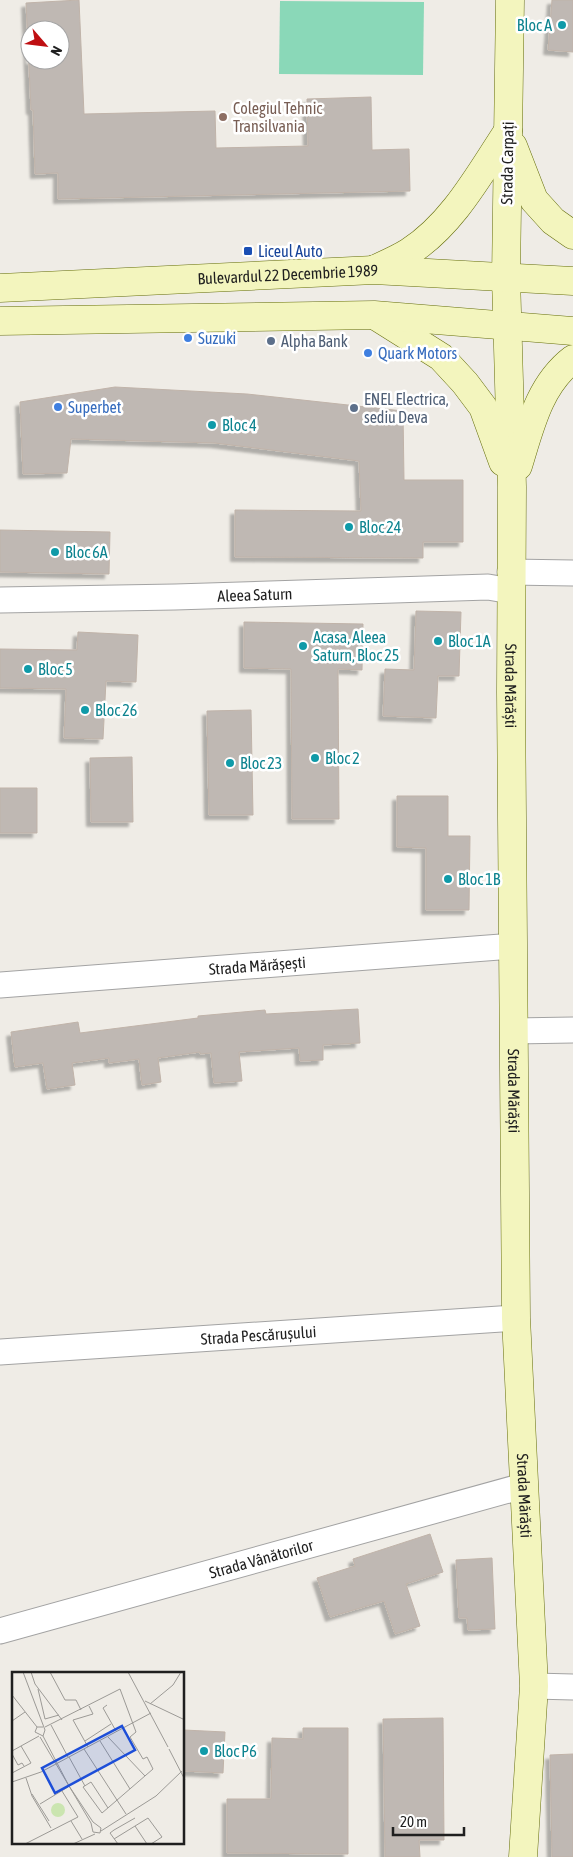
<svg xmlns="http://www.w3.org/2000/svg" width="573" height="1857" viewBox="0 0 573 1857" font-family="'Asap Condensed',sans-serif">
  <style>
    .pitch { fill: #8ad8b8 }
    .building { fill: #bfb8b3; stroke: #c0b3a9; fill-rule: evenodd; filter: url(#shadow) }
    .lines { fill: none; stroke-linecap: round; stroke-linejoin: round }
    .minor-casing { stroke: #a3a3a3; stroke-width: 27 }
    .secondary-casing { stroke: #666f0d; stroke-width: 29 }
    .minor { stroke: #fff; stroke-width: 25 }
    .secondary { stroke: #f3f5be; stroke-width: 28 }
    .culture-dot { fill: #0f9aa8; stroke: #fff; stroke-width: 2 }
    .education-dot { fill: #8d6e63; stroke: #fff; stroke-width: 2 }
    .transit-dot { fill: #1a4fb4; stroke: #fff; stroke-width: 2 }
    .shop-dot { fill: #3f7fe0; stroke: #fff; stroke-width: 2 }
    .service-dot { fill: #5c6f8a; stroke: #fff; stroke-width: 2 }
    .labels { text-anchor: middle; dominant-baseline: central; stroke-width: 5; stroke-linejoin: round; paint-order: stroke }
    .culture-label { font-size: 16px; fill: #0d838f; stroke: #fff; text-anchor: start }
    .education-label { font-size: 16px; fill: #785e54; stroke: #fff; text-anchor: start }
    .street-label { font-size: 16px; fill: #1f1f1f; stroke: #fff }
    .transit-label { font-size: 16px; fill: #164399; stroke: #fff; text-anchor: start }
    .shop-label { font-size: 16px; fill: #366cbe; stroke: #fff; text-anchor: start }
    .service-label { font-size: 16px; fill: #4e5e75; stroke: #fff; text-anchor: start }
    .inset-road { fill: none; stroke: #9c9a96; stroke-width: 1 }
    .view { fill: #1d4ed8; fill-opacity: 0.15; stroke: #1d4ed8; stroke-width: 2.5 }
    .inset-edge { fill: none; stroke: #1f1f1f; stroke-width: 2.5 }
  </style>
  <defs>
    <filter id="shadow"><feDropShadow dx="-4.5" dy="4.5" stdDeviation="1" flood-color="#0004"/></filter>
  </defs>
  <rect width="100%" height="100%" fill="#efece6"/>
  <path class="pitch" d="M280,1L424,2L423,75L279,74Z"/>
  <path class="building" d="M79,0L84,114L215,111L216,148L308,146L307,99L371,97L372,150L409,149L410,191L58,199V173L35,174L33,110H31L26,3ZM30,30H60V60H30Z
    M552,0H573V52L548,50Z
    M115,387L247,394L403,411L404,480H463V542H423V558L235,557V510L361,511L359,461L215,443L71,439L67,473L23,474L20,402Z
    M0,530L110,532L109,574L0,572Z
    M416,611L461,612L459,676H438L436,718L383,716L385,669L414,670Z
    M244,622L363,624L362,670L338,669L339,819H292L291,669L244,668Z
    M78,632L138,635L136,682L106,681L103,739L64,738L66,689L0,688V649L77,650Z
    M251,710L253,815H209L207,711Z
    M132,757L133,822H91L90,758Z
    M0,788H37V833H0Z
    M397,796H448V836H470L469,910H426V848L397,847Z
    M358,1009L360,1043L323,1045V1060L300,1061L299,1048L239,1052L242,1081L214,1083L211,1053L200,1054V1052L158,1058L161,1082L142,1085L139,1059L109,1063V1058L72,1063L75,1085L47,1089L43,1063L15,1067L11,1032L78,1022L80,1033L198,1018V1016L265,1010L266,1014Z
    M430,1534L443,1572L406,1584L420,1626L395,1634L384,1601L330,1617L317,1578L355,1566L353,1559Z
    M492,1558L495,1629L468,1630L467,1618H459L456,1560Z
    M443,1718L444,1840H419L420,1857H385L383,1719Z
    M303,1728H348V1854L227,1853V1799H271L272,1738L303,1739Z
    M184,1730L225,1732L223,1773L184,1771Z
    M573,1754V1857H552L550,1755Z"/>
  <g class="lines">
    <g class="minor-casing">
      <g id="minor">
        <path d="M510,572L573,573"/>
        <path id="s1" d="M0,600L175,597L488,587L511,591"/>
        <path id="s2" d="M0,985L513,946"/>
        <path d="M514,1031L573,1030"/>
        <path id="s3" d="M0,1352L516,1318"/>
        <path id="s4" d="M0,1631L523,1486"/>
        <path d="M534,1686L573,1687"/>
      </g>
    </g>
    <g class="secondary-casing">
      <g id="secondary">
        <path id="s5" d="M510,0L506,277L512,487L511,693L516,1318L534,1686L523,1857"/>
        <path d="M513,146L534,200L553,221L573,235"/>
        <path d="M375,269C386,264 398,259 409,252C453,224 480,173 508,131"/>
        <path id="s6" d="M0,288L374,270L573,281"/>
        <path d="M379,318L441,357L465,383L483,407L503,462"/>
        <path d="M0,321L374,315L573,331"/>
        <path d="M518,466C530,427 539,385 573,359"/>
      </g>
    </g>
    <use href="#minor" class="minor"/>
    <use href="#secondary" class="secondary"/>
  </g>
  <g class="culture-dot">
    <circle cx="562" cy="25" r="5"/>
    <circle cx="212" cy="425" r="5"/>
    <circle cx="349" cy="527" r="5"/>
    <circle cx="55" cy="552" r="5"/>
    <circle cx="438" cy="641" r="5"/>
    <circle cx="303" cy="646" r="5"/>
    <circle cx="28" cy="669" r="5"/>
    <circle cx="85" cy="710" r="5"/>
    <circle cx="315" cy="758" r="5"/>
    <circle cx="230" cy="763" r="5"/>
    <circle cx="448" cy="879" r="5"/>
    <circle cx="204" cy="1751" r="5"/>
  </g>
  <circle class="education-dot" cx="223" cy="117" r="5"/>
  <rect class="transit-dot" x="243" y="246" width="10" height="10" rx="2.5"/>
  <g class="shop-dot">
    <circle cx="188" cy="338" r="5"/>
    <circle cx="368" cy="353" r="5"/>
    <circle cx="58" cy="407" r="5"/>
  </g>
  <g class="service-dot">
    <circle cx="271" cy="341" r="5"/>
    <circle cx="354" cy="408" r="5"/>
  </g>
  <g class="labels">
    <g class="culture-label">
      <text x="552" y="25" text-anchor="end">Bloc A</text>
      <text x="222" y="425">Bloc 4</text>
      <text x="359" y="527">Bloc 24</text>
      <text x="65" y="552">Bloc 6A</text>
      <text x="313" y="637">Acasa, Aleea<tspan x="313" dy="18">Saturn, Bloc 25</tspan></text>
      <text x="448" y="641">Bloc 1A</text>
      <text x="38" y="669">Bloc 5</text>
      <text x="95" y="710">Bloc 26</text>
      <text x="325" y="758">Bloc 2</text>
      <text x="240" y="763">Bloc 23</text>
      <text x="458" y="879">Bloc 1B</text>
      <text x="214" y="1751">Bloc P6</text>
    </g>
    <g class="education-label">
      <text x="233" y="108">Colegiul Tehnic<tspan x="233" dy="18">Transilvania</tspan></text>
    </g>
    <g class="street-label">
      <text transform="translate(507 163) rotate(-89)">Strada Carpați</text>
      <text stroke="none"><textPath href="#s6" startOffset="288">Bulevardul 22 Decembrie 1989</textPath></text>
      <text stroke="none"><textPath href="#s1" startOffset="255">Aleea Saturn</textPath></text>
      <text stroke="none"><textPath href="#s5" startOffset="686">Strada Mărăști</textPath></text>
      <text stroke="none"><textPath href="#s2" startOffset="258">Strada Mărășești</textPath></text>
      <text stroke="none"><textPath href="#s5" startOffset="1091">Strada Mărăști</textPath></text>
      <text stroke="none"><textPath href="#s3" startOffset="259">Strada Pescărușului</textPath></text>
      <text stroke="none"><textPath href="#s5" startOffset="1496">Strada Mărăști</textPath></text>
      <text stroke="none"><textPath href="#s4" startOffset="271">Strada Vânătorilor</textPath></text>
    </g>
    <g class="transit-label">
      <text x="258" y="251">Liceul Auto</text>
    </g>
    <g class="shop-label">
      <text x="198" y="338">Suzuki</text>
      <text x="378" y="353">Quark Motors</text>
      <text x="68" y="407">Superbet</text>
    </g>
    <g class="service-label">
      <text x="281" y="341">Alpha Bank</text>
      <text x="364" y="399">ENEL Electrica,<tspan x="364" dy="18">sediu Deva</tspan></text>
    </g>
  </g>
  <g transform="translate(12 1672)">
    <rect width="172" height="172" fill="#efece6"/>
    <path d="M39 138a7 7 0 1 1 14 0a7 7 0 1 1-14 0Z" fill="#cbe5b0"/>
    <path class="inset-road" d="M11,0L33,58L31,64M19,0L23,12L50,48M38,0L53,28H64L69,38M116,0L156,75M26,17L33,47L47,43M0,23L25,55M133,29L173,48M138,32L161,13L169,0M95,33L91,36L104,59M0,49L13,40M39,53L56,85M31,55H25L23,60L31,64M33,55L108,17L124,60L118,65L131,87L135,85L141,97L97,135L90,141L71,115L79,110L96,136M28,65L79,151L81,160L88,161L89,156L81,150L57,114L31,64M96,65L133,104M73,69L99,52M88,69L118,117M76,75L61,48L81,42L77,34M72,77L114,142M157,77L173,108M0,79L27,64M0,82L6,93L10,91L12,94M57,85L73,114M0,101L19,91L9,74M14,106L20,124L39,156M0,110L29,100L139,41M20,122L37,149M28,132L56,115M59,149L70,167M123,154L135,172M102,158L123,146M102,158L98,161L106,172M89,159L144,124L170,99M102,167L136,146L150,165L139,172M13,172L66,145L50,119M61,172L83,162"/>
    <path class="view" d="M110,54L123,78L43,121L30,96Z"/>
    <rect width="172" height="172" class="inset-edge"/>
  </g>
  <g transform="translate(45 45) rotate(118)"><circle r="24" fill="#ffffff" stroke="#a5a5a5"/>
  <path d="M0-4L9 19L0 12L-9 19Z" fill="#bf0f12"/>
  <text y="-8" font-size="14" font-weight="bold" text-anchor="middle" fill="#1f1f1f">N</text>
  </g>
  <path d="M393 1827v8h71v-8" fill="none" stroke="#1f1f1f" stroke-width="2.5"/>
  <text x="400" y="1827" font-size="15" fill="#1f1f1f" stroke="#ffffff" stroke-width="4" paint-order="stroke">20 m</text>
</svg>
